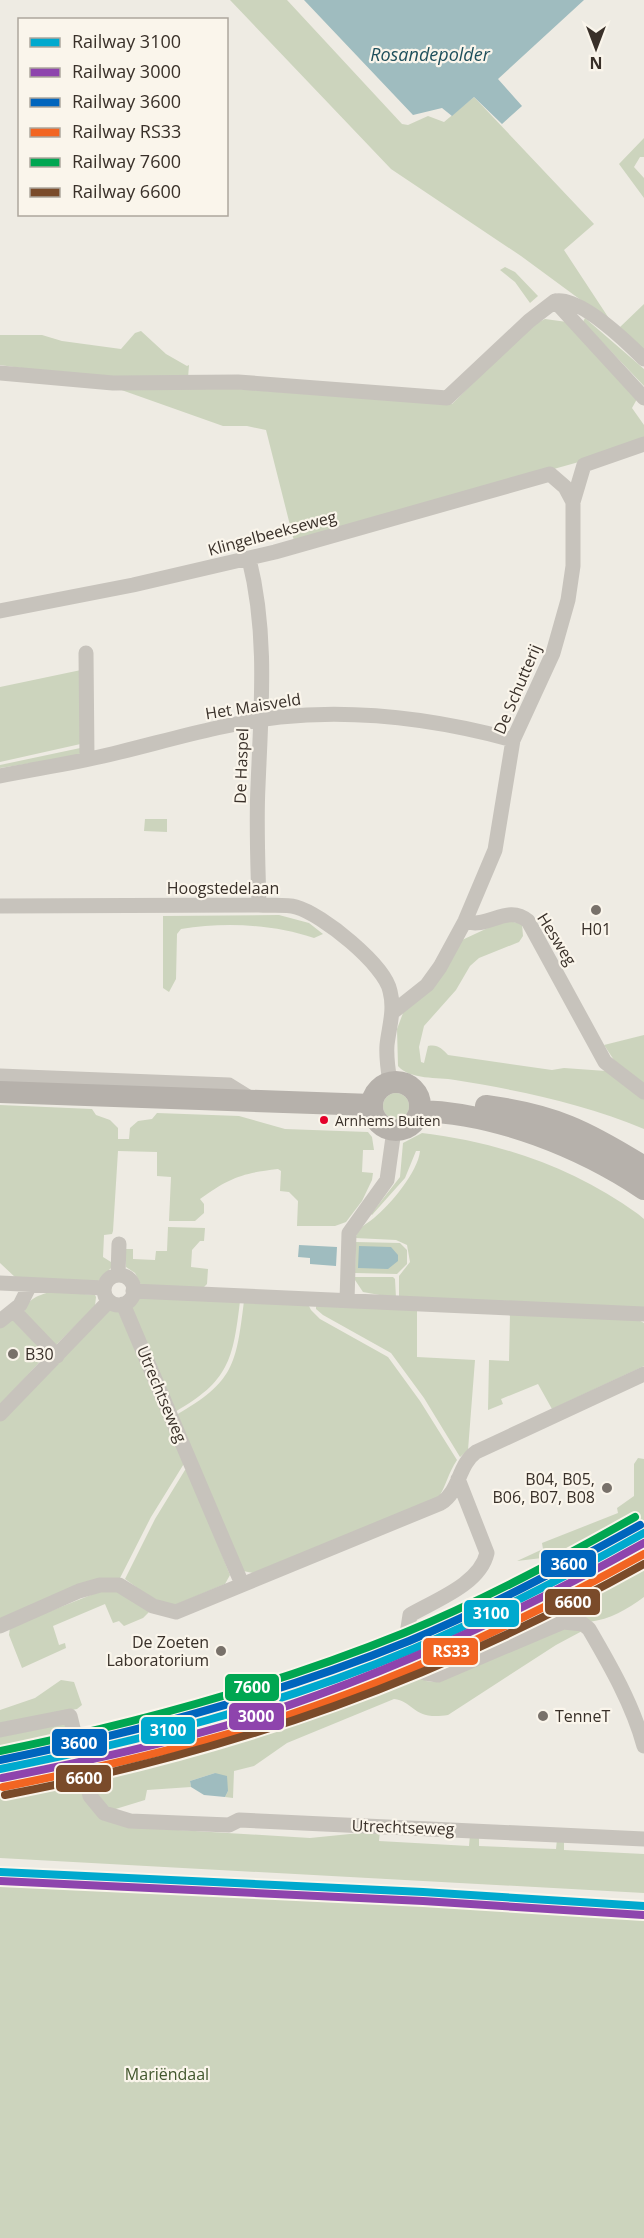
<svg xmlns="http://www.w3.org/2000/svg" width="644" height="2238" viewBox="0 0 644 2238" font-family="'Open Sans',sans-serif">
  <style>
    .green { fill: #ccd4bd }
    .water { fill: #9fbcbf }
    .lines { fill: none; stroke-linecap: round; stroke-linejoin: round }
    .street-tunnel { stroke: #cac6be; stroke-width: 15; stroke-dasharray: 15 8; stroke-linecap: butt }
    .street { stroke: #c7c3bc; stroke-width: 15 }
    .primary { stroke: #b6b1ab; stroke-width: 22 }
    .rail-1-casing { stroke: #faf5eb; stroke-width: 12 }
    .rail-2-casing { stroke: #faf5eb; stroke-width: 12 }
    .rail-3-casing { stroke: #faf5eb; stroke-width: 12 }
    .rail-4-casing { stroke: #faf5eb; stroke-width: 12 }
    .rail-5-casing { stroke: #faf5eb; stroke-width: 12 }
    .rail-6-casing { stroke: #faf5eb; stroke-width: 12 }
    .rail-1 { stroke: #00a9ce; stroke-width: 8 }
    .rail-2 { stroke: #8e44ad; stroke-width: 8 }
    .rail-3 { stroke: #0065bd; stroke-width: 8 }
    .rail-4 { stroke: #f26522; stroke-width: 8 }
    .rail-5 { stroke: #00a651; stroke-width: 8 }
    .rail-6 { stroke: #7a4b2a; stroke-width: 8 }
    .poi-dot { fill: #78716a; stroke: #faf5eb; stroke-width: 2 }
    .bus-dot { fill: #e4002b; stroke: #faf5eb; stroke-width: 2 }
    .labels { text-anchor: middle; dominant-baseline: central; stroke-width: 4.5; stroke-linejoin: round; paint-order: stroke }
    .bus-label { font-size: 14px; fill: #393029; stroke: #faf5eb; text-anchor: start }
    .street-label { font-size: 16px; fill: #393029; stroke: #faf5eb }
    .poi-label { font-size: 16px; fill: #393029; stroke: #faf5eb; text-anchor: start }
    .park-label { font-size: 16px; fill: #42572d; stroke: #faf5eb }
    .water-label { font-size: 18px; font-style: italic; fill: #1e4f5b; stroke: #faf5eb }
    .line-badge { stroke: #faf5eb; stroke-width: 2 }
    .badge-label { font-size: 16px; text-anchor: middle; font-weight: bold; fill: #fff }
  </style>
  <rect width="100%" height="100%" fill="#eeebe3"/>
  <path class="green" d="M230,0H287L402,124L408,125L428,116L444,122L474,97L594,224L564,250L612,323L521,256L391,169Z
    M644,138V157H640L634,167L644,178V198L619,164Z
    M505,267L515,272L538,296L530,303L515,282L500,270Z
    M644,304V351L619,328Z
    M585,318L644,369V386L583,322Z
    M545,319L567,322L637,399L632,408L644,425V437L586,460L294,541L266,430L247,426H223L113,387L223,388L452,404L531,326Z
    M141,331L166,354L187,366L189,365L188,378H91L0,365V335H42L62,341L121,349L135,333Z
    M81,670L85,743L0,762V687Z
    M85,747L78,756L0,768V765Z
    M145,819H167V832L144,831Z
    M279,915L309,923L323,934L314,938C273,924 224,922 181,929L177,934L176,979L169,992L163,988V916Z
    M505,920L522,924L523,936L519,942L479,958L470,966L456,990L424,1026L419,1047L421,1062L424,1063L428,1046C438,1044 442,1049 448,1055L552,1070L564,1068L606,1071L644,1099V1129C585,1104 518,1090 455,1080C438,1077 410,1080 398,1066L397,1029L403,1013L462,940Z
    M644,1035V1085L614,1060L604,1045Z
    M383 1106a13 13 0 1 1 26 0a13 13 0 1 1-26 0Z
    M0,1105L92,1109L96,1115L110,1120L118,1128V1139H129L130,1128L138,1121L152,1119L157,1113L239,1116L285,1129L368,1132L372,1137L374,1150H363L362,1172L373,1173L372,1180L362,1201L346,1222L335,1226H297L298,1201L289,1192L280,1191L281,1171L278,1169C242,1173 229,1178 200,1199L204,1204V1213L195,1221H169L171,1177L157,1176V1152L118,1151L113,1231L112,1234L104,1235L103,1257L111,1262V1268L98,1281L16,1278L0,1263Z
    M422,1133C502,1143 572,1167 638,1214L644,1219V1309L399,1298V1276L410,1262L407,1245L396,1240L355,1238C360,1226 365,1225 374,1218C390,1205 418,1172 420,1151H416L405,1178L372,1215L371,1214L400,1177L403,1143Z
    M168,1227L205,1228L204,1241H200L192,1250L191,1267L208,1269L207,1284L203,1288L141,1285L135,1273L126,1267L125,1249H133V1259L155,1260L156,1251H167Z
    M356,1242L400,1243L407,1250V1264L397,1274L355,1273Z
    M353,1277H393L395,1279L396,1298L363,1292Z
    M53,1291L95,1295L96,1297L95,1306L56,1345L24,1314C26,1298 40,1295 53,1291Z
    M138,1298L240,1301C233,1360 229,1381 175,1412L131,1307Z
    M244,1301L308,1304L311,1310L320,1319L388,1357L420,1401L457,1460C448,1473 446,1487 438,1498L253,1573L243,1571L176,1415C234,1382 236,1365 244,1301Z
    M316,1304L417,1309V1357L475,1360L468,1450L460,1457L424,1398L391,1353L323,1315L316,1309Z
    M110,1310H118L185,1462L151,1517L120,1578L0,1619V1421Z
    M510,1313L635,1318L644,1323V1366L552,1409L538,1384L501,1399L503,1404L488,1410L489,1360L509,1361Z
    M13,1320L46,1355L0,1405V1325Z
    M638,1458L644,1459V1522L597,1549L575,1554L517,1561L543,1549L542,1543L618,1513L617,1508L634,1496V1464Z
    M185,1470H188L230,1575L225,1584L175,1605L158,1603L125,1579L155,1519Z
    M644,1552V1597C626,1610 611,1619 589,1622L585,1619L438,1672L423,1662L503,1627Z
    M101,1591H120L148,1608L149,1612L143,1618L124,1626L119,1621L113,1623L105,1604L53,1626L59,1645L65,1643L66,1648L22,1668L9,1635L10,1627Z
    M563,1626L584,1630L556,1645L448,1715C413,1721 414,1701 394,1699L287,1743L254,1766L234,1771L233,1798L225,1797L228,1791L215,1773L190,1781L191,1787L147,1790L145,1800L109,1811L101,1805L87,1768L197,1742L298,1711L418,1664L426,1681L434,1682Z
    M61,1680L74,1682L82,1705L77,1709L0,1724V1710L35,1698Z
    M60,1722L68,1725L75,1744L0,1760V1734Z
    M80,1769L85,1790L129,1827L310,1838L380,1831L379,1841L469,1846L470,1835L479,1836V1846L556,1849L557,1839L564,1840V1850L644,1854V1893L0,1858V1784Z
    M0,1880L553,1905L644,1913V2238H0Z"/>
  <path class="water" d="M304,0H584L498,79L522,106L502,124L474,97L452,116L442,108L413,115Z
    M299,1245L337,1247L336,1266L310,1264V1258L298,1257Z
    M359,1246L391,1247L398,1255V1261L388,1269L358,1268Z
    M215,1773L227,1776L228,1791L225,1797L204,1795L191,1787L190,1781Z"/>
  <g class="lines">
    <path class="street-tunnel" d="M411,1639L420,1662"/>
    <path class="street" d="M555,301L644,398
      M555,301C580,296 627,342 644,359
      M0,373L113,383L238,382L447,398L529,321L555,301
      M249,559C268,634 261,709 258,786C256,825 258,865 259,905
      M0,611L133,585L275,552L550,474L565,487L573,502
      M86,653L87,759
      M0,776C40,768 81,762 120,752C173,739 226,723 280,717C359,709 436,719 513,740
      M0,906L259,905C271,906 285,904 296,907C322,914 385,965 390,991C395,1010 389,1027 387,1045C386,1058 388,1070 390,1082
      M465,921C488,930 507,903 528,921L605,1062L644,1092
      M393,1012L427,985L440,967L465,921L495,850L513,740L553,653L568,600L573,566V502L584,465L644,444
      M0,1076L229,1085L253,1100
      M118,1275L119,1244
      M104 1290a15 15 0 1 1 30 0a15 15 0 1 1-30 0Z
      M0,1283L104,1288
      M133,1291L644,1314
      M347,1301L349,1233L387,1180L394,1130
      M123,1304L242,1584
      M14,1311L57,1356
      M0,1321L20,1305L30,1285
      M0,1414L109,1301
      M0,1626L79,1591L100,1585H119L153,1606L176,1612L441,1503C460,1491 458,1465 476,1452L644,1374
      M411,1639L408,1628L410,1615C436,1600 480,1584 487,1553L458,1479
      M420,1662L425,1673L438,1675L563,1622L583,1624L589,1629C610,1665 633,1705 644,1746
      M0,1730L70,1716L90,1796L104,1813L130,1821L229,1825L239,1820L644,1839"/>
    <path class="primary" d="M372 1106a24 24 0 1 1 48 0a24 24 0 1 1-48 0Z
      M0,1092L372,1105
      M486,1106C554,1115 586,1131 644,1167
      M420,1111C496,1113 581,1147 644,1189"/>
    <g class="rail-1-casing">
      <path id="rail-1" d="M0,1769C141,1741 280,1705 413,1649C493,1615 569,1575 644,1533
        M0,1872L423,1892L644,1906"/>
    </g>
    <g class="rail-2-casing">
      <path id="rail-2" d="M2,1778C87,1761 171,1743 254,1717C390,1673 519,1613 644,1543
        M0,1881L423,1901L643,1915"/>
    </g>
    <g class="rail-3-casing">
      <path id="rail-3" d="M0,1760C140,1732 276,1695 409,1641C488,1608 564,1567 640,1525"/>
    </g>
    <g class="rail-4-casing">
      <path id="rail-4" d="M3,1787C88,1770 172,1751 255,1726C391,1684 520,1623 644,1554"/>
    </g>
    <g class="rail-5-casing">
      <path id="rail-5" d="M0,1751C139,1723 273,1686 404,1633C484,1600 560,1559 635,1517"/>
    </g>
    <g class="rail-6-casing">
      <path id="rail-6" d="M5,1795C239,1750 436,1680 644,1564"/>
    </g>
    <use href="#rail-1" class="rail-1"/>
    <use href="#rail-2" class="rail-2"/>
    <use href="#rail-3" class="rail-3"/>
    <use href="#rail-4" class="rail-4"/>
    <use href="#rail-5" class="rail-5"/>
    <use href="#rail-6" class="rail-6"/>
  </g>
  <g class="poi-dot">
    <circle cx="596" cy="910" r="6"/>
    <circle cx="13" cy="1354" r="6"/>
    <circle cx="607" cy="1488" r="6"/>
    <circle cx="221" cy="1651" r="6"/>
    <circle cx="543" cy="1716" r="6"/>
  </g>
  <circle class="bus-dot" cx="324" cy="1120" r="5"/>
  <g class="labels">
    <g class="bus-label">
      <text x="335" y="1120">Arnhems Buiten</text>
    </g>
    <g class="street-label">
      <text transform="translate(272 533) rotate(-15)">Klingelbeekseweg</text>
      <text transform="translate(517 689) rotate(-67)">De Schutterij</text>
      <text transform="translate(253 706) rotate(-9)">Het Maisveld</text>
      <text transform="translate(241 766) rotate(-88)">De Haspel</text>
      <text x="223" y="888">Hoogstedelaan</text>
      <text transform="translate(557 939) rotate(58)">Hesweg</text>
      <text transform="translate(162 1394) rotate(67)">Utrechtseweg</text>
      <text transform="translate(403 1827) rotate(2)">Utrechtseweg</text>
    </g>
    <g class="poi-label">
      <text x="596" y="929" text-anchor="middle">H01</text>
      <text x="25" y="1354">B30</text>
      <text x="595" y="1479" text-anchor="end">B04, B05,<tspan x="595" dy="18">B06, B07, B08</tspan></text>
      <text x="209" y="1642" text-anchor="end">De Zoeten<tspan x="209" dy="18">Laboratorium</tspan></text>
      <text x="555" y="1716">TenneT</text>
    </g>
    <g class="park-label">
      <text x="167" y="2074">Mariëndaal</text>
    </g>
    <g class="water-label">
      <text x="430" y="54">Rosandepolder</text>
    </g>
  </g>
  <g class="line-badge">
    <rect x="540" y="1549" width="57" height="29" rx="6" fill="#0065bd"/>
    <rect x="544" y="1588" width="57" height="28" rx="6" fill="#7a4b2a"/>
    <rect x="463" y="1599" width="57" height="29" rx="6" fill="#00a9ce"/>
    <rect x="422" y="1637" width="57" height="29" rx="6" fill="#f26522"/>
    <rect x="224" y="1673" width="56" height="29" rx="6" fill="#00a651"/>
    <rect x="228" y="1702" width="57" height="29" rx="6" fill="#8e44ad"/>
    <rect x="140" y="1716" width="56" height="29" rx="6" fill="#00a9ce"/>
    <rect x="51" y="1728" width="57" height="29" rx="6" fill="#0065bd"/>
    <rect x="55" y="1764" width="57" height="29" rx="6" fill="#7a4b2a"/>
  </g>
  <g class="badge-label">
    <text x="569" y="1570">3600</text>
    <text x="573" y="1608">6600</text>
    <text x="491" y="1619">3100</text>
    <text x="451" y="1657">RS33</text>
    <text x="252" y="1693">7600</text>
    <text x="256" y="1722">3000</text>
    <text x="168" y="1736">3100</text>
    <text x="79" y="1749">3600</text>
    <text x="84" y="1784">6600</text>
  </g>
  <rect x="18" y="18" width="210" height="198" fill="#faf5eb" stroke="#ada69d" stroke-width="1.5"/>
  <rect x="30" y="38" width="30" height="9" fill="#00a9ce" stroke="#ada69d" stroke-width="1.5"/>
  <text x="72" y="48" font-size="18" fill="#393029">Railway 3100</text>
  <rect x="30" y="68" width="30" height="9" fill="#8e44ad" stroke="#ada69d" stroke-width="1.5"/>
  <text x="72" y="78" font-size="18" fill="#393029">Railway 3000</text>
  <rect x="30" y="98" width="30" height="9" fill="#0065bd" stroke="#ada69d" stroke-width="1.5"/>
  <text x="72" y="108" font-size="18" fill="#393029">Railway 3600</text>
  <rect x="30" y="128" width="30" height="9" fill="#f26522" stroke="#ada69d" stroke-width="1.5"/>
  <text x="72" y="138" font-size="18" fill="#393029">Railway RS33</text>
  <rect x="30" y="158" width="30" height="9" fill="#00a651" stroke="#ada69d" stroke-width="1.5"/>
  <text x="72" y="168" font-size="18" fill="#393029">Railway 7600</text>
  <rect x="30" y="188" width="30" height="9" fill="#7a4b2a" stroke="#ada69d" stroke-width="1.5"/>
  <text x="72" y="198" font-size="18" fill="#393029">Railway 6600</text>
  <g transform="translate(596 48) rotate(180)" stroke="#faf5eb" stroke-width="4.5" paint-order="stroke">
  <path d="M0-4.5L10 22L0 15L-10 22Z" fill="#393029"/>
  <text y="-9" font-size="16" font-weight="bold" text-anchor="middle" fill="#393029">N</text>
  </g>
</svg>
